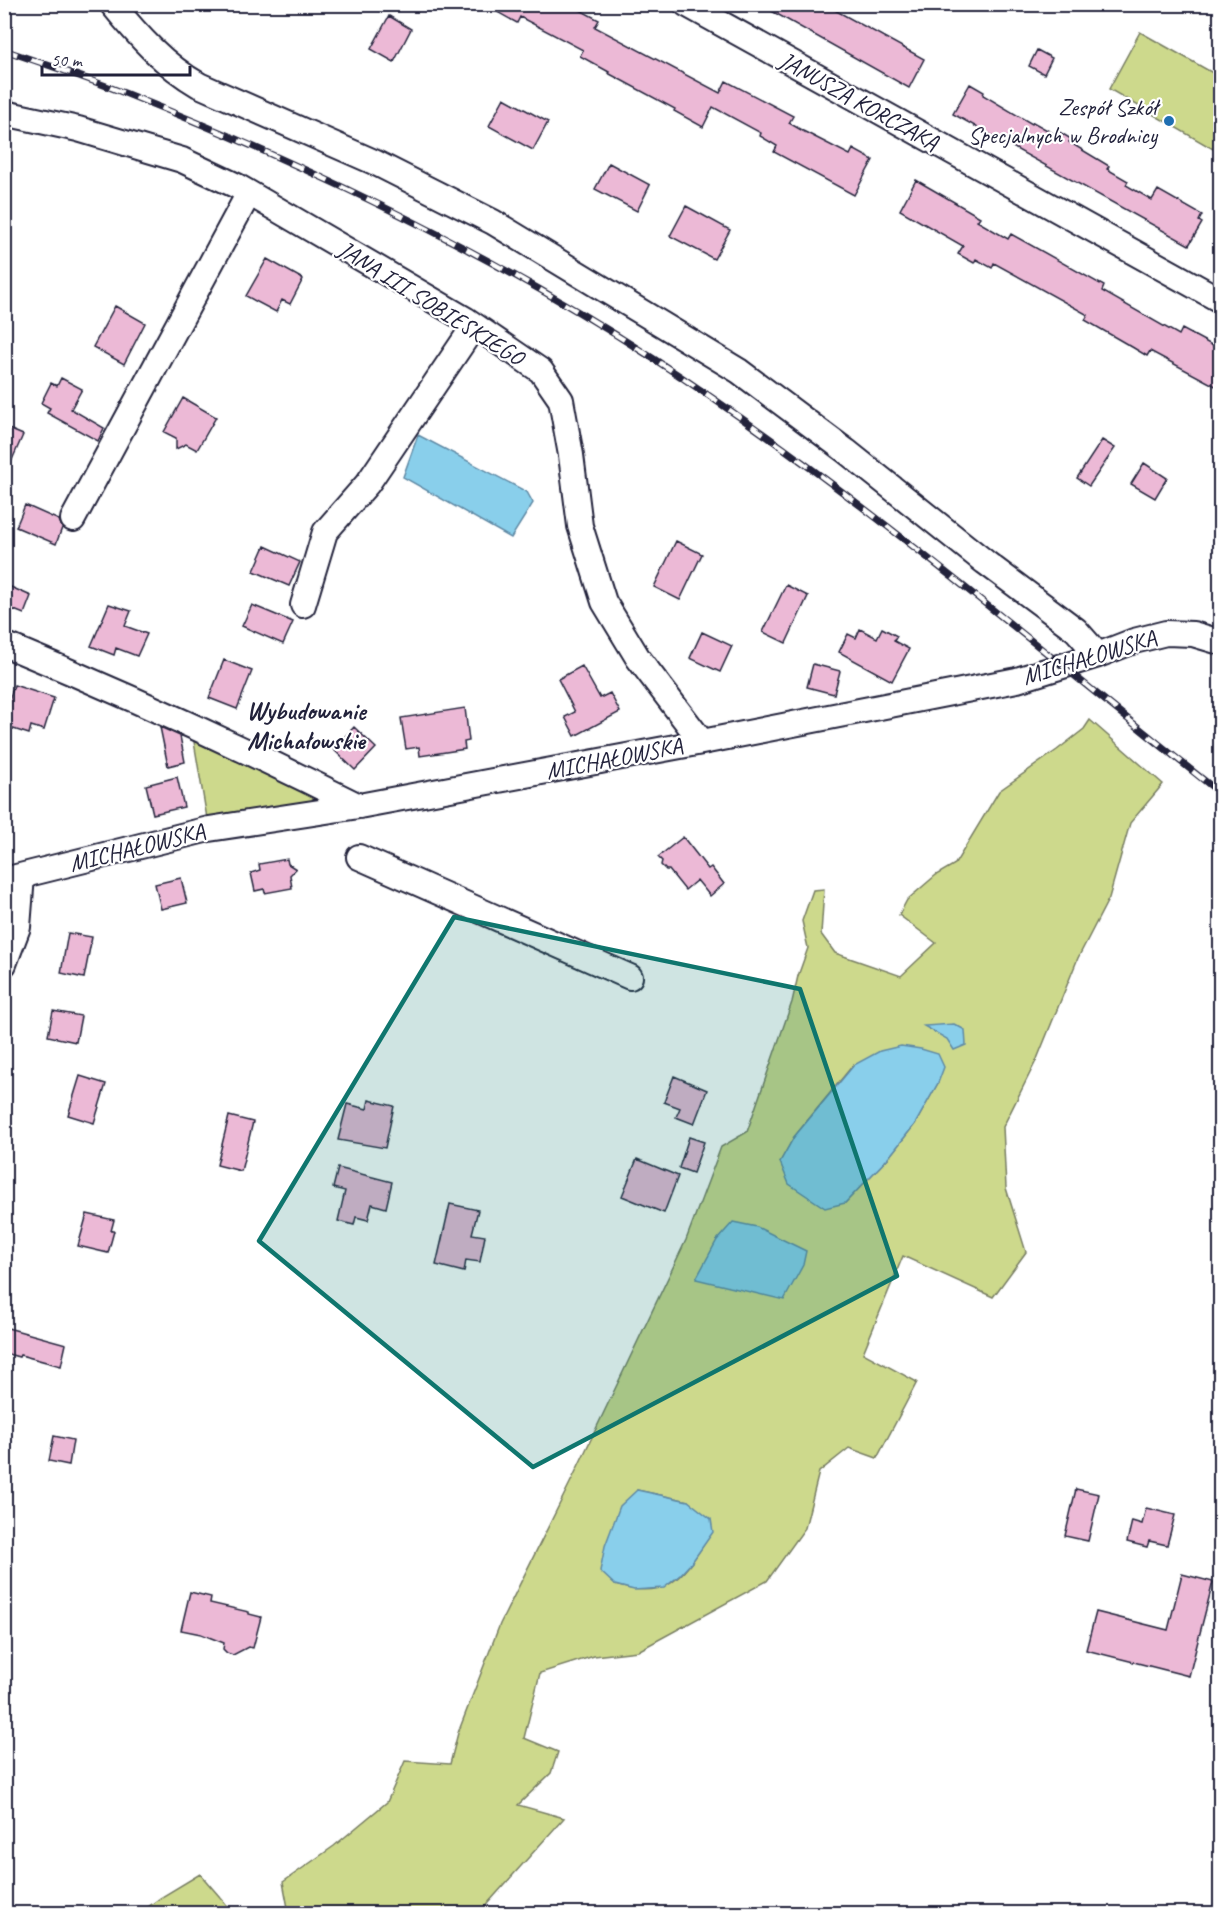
<svg xmlns="http://www.w3.org/2000/svg" width="1225" height="1918" viewBox="0 0 1225 1918" font-family="Caveat,sans-serif">
  <style>
    .green { fill: #cdd98c; stroke: #787e64; stroke-width: 1.5; fill-rule: evenodd }
    .water { fill: #89cfeb; stroke: #608aa5; stroke-width: 1.5 }
    .building { fill: #ecb9d6; stroke: #22223b; stroke-width: 1.5 }
    .lines { fill: none; stroke-linecap: round; stroke-linejoin: round }
    .minor-casing { stroke: #22223b; stroke-width: 28 }
    .minor { stroke: #fff; stroke-width: 24 }
    .rail-casing { stroke: #22223b; stroke-width: 7 }
    .rail { stroke: #fff; stroke-width: 4.5; stroke-dasharray: 14; stroke-linecap: butt }
    .marked { fill: #0f766e; fill-opacity: 0.2; stroke: #0f766e; stroke-width: 4.5; stroke-linejoin: round }
    .poi-dot { fill: #1f6fb2; stroke: #fff; stroke-width: 2 }
    .labels { text-anchor: middle; dominant-baseline: central; stroke-width: 4.5; stroke-linejoin: round; paint-order: stroke }
    .street-label { font-size: 24px; fill: #22223b; stroke: #fff }
    .poi-label { font-size: 24px; fill: #22223b; stroke: #fff; text-anchor: end }
    .neighbourhood-label { font-size: 26px; font-weight: bold; fill: #22223b; stroke: #fff }
  </style>
  <rect width="100%" height="100%" fill="#fff"/>
  <filter id="ink" filterUnits="userSpaceOnUse"><feTurbulence type="fractalNoise" baseFrequency=".0167" numOctaves="2"/><feDisplacementMap in="SourceGraphic" scale="12" xChannelSelector="R" yChannelSelector="G"/><feConvolveMatrix kernelMatrix="1 2 1 2 8 2 1 2 1" color-interpolation-filters="sRGB"/></filter>
  <g filter="url(#ink)">
    <path class="green" d="M1140,32L1220,77V153L1109,89Z
      M1090,720L1163,784L1130,823L1109,898L1078,958L1037,1059L1003,1127L1006,1188L1026,1252L993,1297L903,1256L863,1353L917,1382L877,1458L849,1448L819,1472L805,1528L767,1581L638,1651L594,1656L540,1673L524,1738L558,1752L551,1773L518,1805L564,1818L479,1913H289L283,1882L334,1846L387,1802L405,1761L450,1764L458,1733L500,1624L573,1477L686,1240L721,1147L747,1132L792,1002L798,976L808,948L802,921L813,890L824,889L821,934L835,953L901,976L936,943L899,915L907,900L936,875L955,864L999,791L1057,750L1084,729ZM853,1065L938,1083L915,1124L889,1157L845,1203L780,1162L794,1137ZM637,1490L688,1501L712,1532C684,1574 672,1602 615,1585Z
      M193,736L329,800L208,824Z
      M200,1874L232,1911L230,1913H140L160,1898Z"/>
    <path class="water" d="M418,435L527,492L533,503L511,538L403,477Z
      M954,1024L965,1030L966,1045L954,1050L947,1039L924,1026Z
      M901,1046L921,1049L938,1054L944,1067L938,1083L915,1124L889,1157L845,1203L825,1208L789,1184L780,1162L794,1137L854,1065L880,1051Z
      M733,1222L757,1227L806,1251L803,1265L784,1300L696,1279L717,1240Z
      M637,1490L688,1501L711,1519L713,1532L692,1562L680,1575L664,1588L634,1590L615,1585L600,1571L605,1546L620,1506Z"/>
    <path class="building" d="M483,4H569L599,20L595,27L720,93L726,81L793,116L789,123L803,131L850,155L853,149L873,160L854,195L774,152L777,146L760,136L761,133L713,107L703,127L674,111L675,109L608,73L609,72L580,56L583,50L520,17L517,23Z
      M759,4H824L924,59L909,88Z
      M389,16L411,29L394,62L371,49Z
      M1037,50L1052,58L1044,74L1029,66Z
      M970,84L984,92L983,95L1032,124L1033,122L1056,135L1058,131L1071,139L1069,142L1109,166L1107,169L1128,181L1126,185L1152,200L1158,190L1202,215L1199,221L1202,223L1189,245L953,114Z
      M504,98L548,122L533,150L489,126Z
      M609,163L650,185L637,211L595,189Z
      M916,180L980,217L977,221L1008,239L1011,234L1104,286L1102,291L1179,335L1182,329L1221,350V389L1150,351L1147,356L1132,347L1085,320L1088,315L994,263L992,268L976,259L974,263L958,254L963,246L900,210Z
      M686,206L730,230L714,259L670,236Z
      M267,259L303,279L290,304L282,300L276,312L246,296Z
      M115,306L145,323L124,364L93,347Z
      M61,378L82,389L71,409L104,428L98,441L47,413L50,408L41,403L51,383L57,386Z
      M183,398L216,417L197,450L186,444L176,449V438L164,432Z
      M4,427L23,435L4,478Z
      M1102,440L1115,448L1089,486L1077,478Z
      M1144,463L1167,478L1155,498L1131,484Z
      M25,505L59,520L62,528L56,544L16,527Z
      M676,541L702,554L680,600L654,587Z
      M265,546L300,562L289,586L254,571Z
      M4,584L31,596L24,614L4,606Z
      M786,585L808,596L786,643L763,632Z
      M109,604L131,611L125,626L147,634L137,656L116,648L114,655L91,646Z
      M252,605L293,622L283,644L242,626Z
      M882,628L897,636L894,641L909,649L892,681L839,652L848,634L856,638L860,629L877,638Z
      M702,632L732,646L720,672L690,658Z
      M224,660L252,671L237,709L209,698Z
      M813,664L840,671L834,694L807,687Z
      M582,666L600,698L610,693L620,712L575,736L565,717L575,712L558,679Z
      M14,685L54,698L44,730L31,726L29,734L4,726V716Z
      M465,708L469,741L464,742L465,749L420,756L419,747L406,749L401,718Z
      M160,727L180,736L185,762L168,766Z
      M354,727L376,748L355,770L333,749Z
      M177,777L184,807L153,814L146,785Z
      M683,837L708,869L711,867L724,884L710,896L697,880L685,890L669,870H666L661,865L662,861L658,857Z
      M287,859L288,864L296,869L290,875L292,888L265,893L264,889L255,891L251,873L260,870L259,864Z
      M181,878L187,903L161,909L155,884Z
      M68,933L92,937L84,978L61,973Z
      M53,1011L81,1016L76,1042L48,1036Z
      M80,1076L106,1084L94,1123L68,1115Z
      M674,1076L707,1090L694,1124L676,1117L680,1108L664,1102Z
      M369,1100L394,1106L385,1148L338,1140L347,1104L367,1109Z
      M229,1116L253,1122L241,1171L217,1165Z
      M689,1137L704,1142L693,1173L679,1168Z
      M637,1159L678,1176L664,1213L622,1196Z
      M338,1168L392,1182L386,1208L372,1204L368,1220L356,1217L354,1225L338,1221L345,1191L333,1188Z
      M450,1204L478,1210L472,1234L485,1236L480,1262L466,1260L464,1272L436,1265Z
      M87,1214L114,1220L111,1231H114L108,1253L78,1246Z
      M4,1327L66,1344L61,1366L20,1355L19,1357L4,1353Z
      M54,1436L73,1440L69,1465L49,1461Z
      M1076,1489L1099,1494L1088,1541L1065,1536Z
      M1146,1508L1175,1515L1167,1545L1149,1541L1147,1547L1127,1542L1132,1521L1142,1524Z
      M1182,1574L1213,1582L1189,1676L1086,1650L1096,1612L1168,1630Z
      M190,1592L211,1597L210,1603L249,1612V1614L261,1617L253,1648L248,1647L233,1655L227,1653L223,1649L224,1643L201,1634L181,1630Z"/>
    <g class="lines">
      <g class="minor-casing">
        <path id="minor" d="M112,4C138,36 164,65 199,85L374,162L493,222L739,371L846,451L985,562L1076,630L1098,655
          M686,4L1220,300
          M4,113L78,129L182,160L237,186L465,319L541,371L561,400L571,455L580,526L604,602L638,658L702,742
          M73,519L249,193
          M303,605L325,532L368,483L474,326
          M4,644C125,694 243,748 359,806
          M359,857L630,977
          M4,880L209,829L359,806L702,742L1017,680L1098,655L1134,641L1166,633L1193,634L1220,642
          M4,964L18,927L22,876"/>
      </g>
      <use href="#minor" class="minor"/>
      <g class="rail-casing">
        <path id="rail" d="M4,50C45,64 87,78 127,94C309,166 489,252 654,359C854,489 1034,645 1220,793"/>
      </g>
      <use href="#rail" class="rail"/>
    </g>
  </g>
  <path class="marked" d="M454,917L800,989L897,1276L533,1467L259,1241Z"/>
  <circle class="poi-dot" cx="1169" cy="121" r="6"/>
  <g class="labels">
    <g class="street-label">
      <text transform="translate(859 101) rotate(29)">JANUSZA KORCZAKA</text>
      <text transform="translate(431 303) rotate(32)">JANA III SOBIESKIEGO</text>
      <text transform="translate(1089 657) rotate(-17)">MICHAŁOWSKA</text>
      <text transform="translate(614 758) rotate(-11)">MICHAŁOWSKA</text>
      <text transform="translate(137 847) rotate(-14)">MICHAŁOWSKA</text>
    </g>
    <g class="poi-label">
      <text x="1157" y="107">Zespół Szkół<tspan x="1157" dy="28">Specjalnych w Brodnicy</tspan></text>
    </g>
    <g class="neighbourhood-label">
      <text x="306" y="710">Wybudowanie<tspan x="306" dy="30">Michałowskie</tspan></text>
    </g>
  </g>
  <rect width="1225" height="1918" fill="none" stroke="#fff" stroke-width="24"/>
  <rect x="12" y="12" width="1201" height="1894" fill="none" stroke="#22223b" stroke-width="2" filter="url(#ink)"/>
  <path d="M42 66v9h148v-9" fill="none" stroke="#22223b" stroke-width="3"/>
  <text x="51" y="66" font-size="18" fill="#22223b" stroke="#ffffff" stroke-width="4.5" paint-order="stroke">50 m</text>
</svg>
